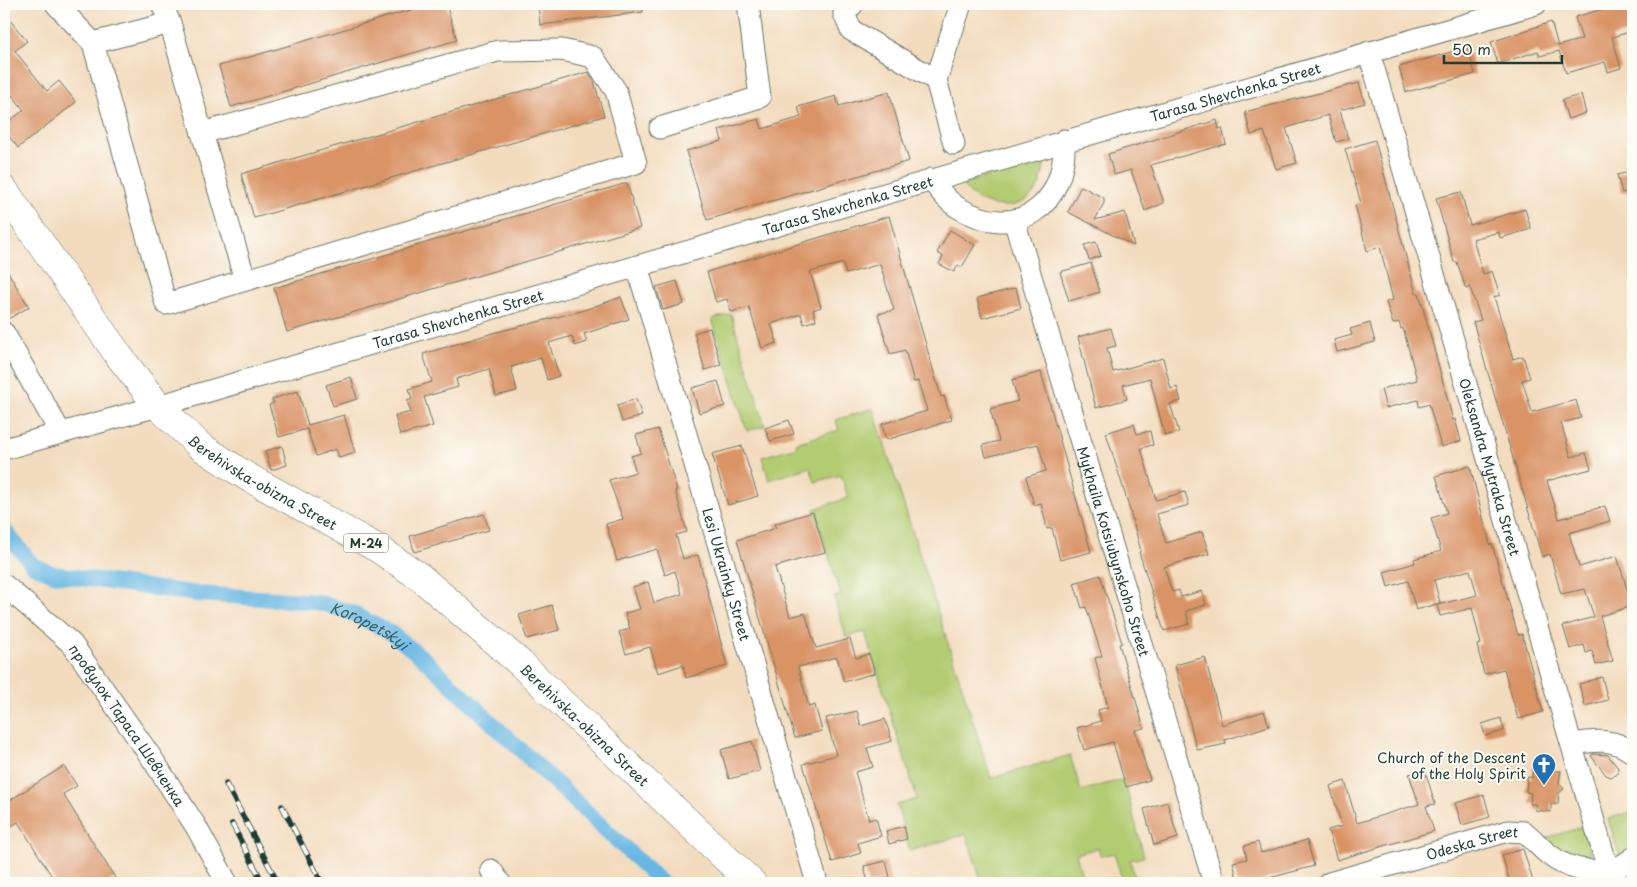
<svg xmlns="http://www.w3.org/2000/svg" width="1637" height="887" viewBox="0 0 1637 887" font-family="'Playpen Sans',sans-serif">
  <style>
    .green { fill: #b2cc72; stroke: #688453 }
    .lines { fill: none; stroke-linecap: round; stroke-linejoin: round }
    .canal { stroke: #68b7e3; stroke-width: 16 }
    .building { fill: #d99365 }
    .minor-casing { stroke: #697564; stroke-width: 23 }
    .highway-casing { stroke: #697564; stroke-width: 29 }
    .minor { stroke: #fff; stroke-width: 21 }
    .highway { stroke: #fff; stroke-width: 28 }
    .rail-casing { stroke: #1f3d34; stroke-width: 5.5 }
    .rail { stroke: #fdfcf7; stroke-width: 4; stroke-dasharray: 11; stroke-linecap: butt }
    .labels { text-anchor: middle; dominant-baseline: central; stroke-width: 4; stroke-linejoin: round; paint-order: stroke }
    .shield { fill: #fdfcf7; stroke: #62766e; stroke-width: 1 }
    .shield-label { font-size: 12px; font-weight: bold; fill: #1f3d34 }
    .street-label { font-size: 14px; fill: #1f3d34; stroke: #fdfcf7 }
    .poi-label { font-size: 14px; fill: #1f3d34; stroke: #fdfcf7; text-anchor: end }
    .water-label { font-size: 15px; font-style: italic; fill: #356269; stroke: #fdfcf7 }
  </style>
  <rect width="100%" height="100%" fill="#fdfcf7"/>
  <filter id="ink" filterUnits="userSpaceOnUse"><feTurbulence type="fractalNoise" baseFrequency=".02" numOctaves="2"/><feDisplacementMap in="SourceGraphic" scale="10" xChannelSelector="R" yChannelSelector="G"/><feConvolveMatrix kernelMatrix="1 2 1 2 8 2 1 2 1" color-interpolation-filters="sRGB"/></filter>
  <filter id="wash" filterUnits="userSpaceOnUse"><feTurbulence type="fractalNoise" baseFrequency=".0096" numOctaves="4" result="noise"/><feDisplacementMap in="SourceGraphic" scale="20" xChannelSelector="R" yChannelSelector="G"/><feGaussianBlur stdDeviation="1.12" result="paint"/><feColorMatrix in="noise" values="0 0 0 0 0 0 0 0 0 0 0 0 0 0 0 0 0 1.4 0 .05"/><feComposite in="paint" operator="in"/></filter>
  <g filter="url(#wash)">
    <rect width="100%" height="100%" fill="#f3dcbe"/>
    <path class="green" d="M1045,159C1043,170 1042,183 1035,192C1016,216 976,207 962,184Z
      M731,314L765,426L747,431L712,319Z
      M873,408L991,778L1070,755L1081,791L1124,779L1144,857L1130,860L1136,883H1123L1114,853L1101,856L1098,848L1076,854L1084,883H1062L1060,877H1057L1055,873L1035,878L1036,883H982L966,834L910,851L897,805L917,799L865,632L846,637L834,597L841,595L814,509L848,498L841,475L815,482L810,467L769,480L762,457L797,447L796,443L839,430L836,420Z
      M1633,811V847L1620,857L1608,819Z
      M1582,827L1594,863L1560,854L1546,838Z"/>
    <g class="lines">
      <path class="canal" id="s1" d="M4,530L33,565L53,574L197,594L318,602L352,613L391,633L424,659L662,883"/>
    </g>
    <g id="blocks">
      <path class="building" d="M431,4H446L457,40L231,107L219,66Z
        M538,4H642L643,12L540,25Z
        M1620,4H1633V31L1612,37L1621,68L1608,72L1605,62L1566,73L1559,51L1540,56L1538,51L1498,64L1491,42L1551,22L1558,46L1582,39L1575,17Z
        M4,13L27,41L15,51L47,91L59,81L76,102L18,148L4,130V125L24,110L4,85Z
        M1468,47L1475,74L1406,92L1399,67Z
        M588,72L594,81L604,116L254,218L241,174Z
        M1359,83L1365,103L1340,110L1348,139L1336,142L1328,115L1286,128L1297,163L1276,169L1264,131L1251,135L1245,112Z
        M889,92L909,161L707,220L686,151L722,141L719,130L759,119L762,129L801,117L798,107L836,96L839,106Z
        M1581,95L1586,113L1568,119L1562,100Z
        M1217,120L1219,129L1222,128L1226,144L1151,165L1164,203L1145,211L1131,170L1114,175L1108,154Z
        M1375,140L1416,294L1419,293L1453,420L1455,419L1461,441L1441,447L1429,404L1419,407L1418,400L1386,408L1381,389L1417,380L1403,328L1401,329L1399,322L1393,324L1386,302L1393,300L1380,247L1367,251L1355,205L1361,203L1345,149Z
        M1633,171V190L1622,193L1617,175Z
        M627,183L640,228L287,332L274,288Z
        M1081,186L1104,198V203L1095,220L1125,212L1134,246L1068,212Z
        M1461,192L1470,225L1525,209L1531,229L1500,238L1499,232L1473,239L1483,274L1492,271L1500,295L1494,297L1513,359L1523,356L1530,378L1522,380L1532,412L1576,400L1581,418L1561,423L1571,457L1586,453L1591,469L1547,481L1559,519L1605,506L1610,521L1569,533L1579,567L1617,556L1632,606L1600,616L1613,661L1596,665L1592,651L1586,653L1584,645L1570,649L1563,626L1594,617L1585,589L1561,594L1550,554L1542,557L1473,322L1481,320L1470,287L1466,289L1457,262H1454L1436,198Z
        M889,216L941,397L944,396L952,420L886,440L882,424L927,411L918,381L914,382L905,350L890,354L878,314L894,310L880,264L846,274L843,263L810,272L821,307L813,310L816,320L804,324L801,314L771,324L777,343L762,348L749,307L731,312L727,299L716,302L707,272Z
        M950,230L975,245L962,267L958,265L954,272L939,264L943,256L937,253Z
        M1096,242L1101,256L1089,260L1084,245Z
        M1091,263L1100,292L1069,301L1060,272Z
        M4,266L29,307L8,319L4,312Z
        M677,281L684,304L663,310L656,287Z
        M1016,288L1021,308L982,318L977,298Z
        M621,297L629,319L584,334L587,342L575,346L572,336L549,343L559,376L547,380L541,358L511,367L517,391L496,396L489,369L456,379L458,387L424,397L433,426L400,435L395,416L411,412L407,401L412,399L409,389L432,382L423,354L493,333L581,311Z
        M1370,323L1375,342L1337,352L1334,340L1352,335L1350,329Z
        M710,328L721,365L705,370L694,333Z
        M1111,328L1116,346L1107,348L1113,372L1163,358L1171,389L1177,387L1181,401L1170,404L1179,432L1165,436L1150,378L1123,385L1127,399L1096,408L1078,337Z
        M1041,372L1091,552L1060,560L1052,528L1047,529L1041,503L1034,505L1026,477L1046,471L1038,444L986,457L983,445L999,441L990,409L1018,401L1012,380Z
        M351,377L357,399L333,406L326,385Z
        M718,381L725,406L699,413L692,388Z
        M298,391L308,425L344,415L355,453L339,458L336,449L316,456L307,429L279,437L269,405L274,403L272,399Z
        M636,399L642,416L622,422L617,405Z
        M789,420L794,434L770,441L765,428Z
        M1134,424L1137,434L1150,431L1153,445L1141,448L1156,500L1185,492L1189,505L1157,514L1166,543L1202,532L1209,554L1164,567L1172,592L1179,590L1181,597L1202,591L1206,605L1186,611L1189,624L1164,631L1139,552L1141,551L1127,500L1106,433Z
        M658,429L677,490H675L687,532L676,535L683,559L698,555L727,666L686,678L683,665L658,673L650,647L626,654L619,632L630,629L625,613L640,609L633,587L648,582L654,603L682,594L675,571L665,575L657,549L617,561L606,524L623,519L609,480L636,472L631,456L641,453L636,435Z
        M282,446L287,465L271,470L265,451Z
        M742,446L758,496L728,505L712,454Z
        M1470,466L1490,545L1492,544L1518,635L1522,634L1543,712L1518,719L1504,669L1484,674L1477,645L1481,644L1472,608L1440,616L1437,605L1477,595L1470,570L1434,580L1440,603L1416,610L1408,581L1388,587L1384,572L1415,563L1414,559L1441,551L1431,518L1447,513L1436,476Z
        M813,512L825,552L775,567L790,617L805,613L816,648L850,639L856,658L869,654L875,673L844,682L837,657L798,667L809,707L815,705L822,731L795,738L737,540L776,528L774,524Z
        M484,514L489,530L414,552L410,536Z
        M1100,575L1122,643L1119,644L1144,728L1135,730L1150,780L1126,787L1113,742L1084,750L1077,728L1101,721L1098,710L1108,707L1095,658L1102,656L1086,607L1082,608L1074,583Z
        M552,605L559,630L527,639L519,615Z
        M1205,657L1222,725L1264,711L1269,726L1225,740L1226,744L1197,750L1175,665Z
        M1602,677L1608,700L1585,706L1579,684Z
        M857,711L861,726L885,719L892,741L867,748L873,767L855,772L869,820L876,818L881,836L858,843L861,853L832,862L803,764L836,755L826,718Z
        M1501,718L1504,731L1485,736L1482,724Z
        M752,741L760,771L729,779L721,750Z
        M1593,754L1608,755L1618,768L1617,774L1611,777L1606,775L1591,756Z
        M1540,761L1555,763L1554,771H1561L1559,783L1564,789L1559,793L1558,804H1551V812L1535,810L1536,804H1530L1531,793L1526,792L1527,777L1532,778L1533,767H1539Z
        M64,766L77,786L63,794L115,878L107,883H56L18,822L4,831V804Z
        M1425,770L1435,804L1426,806L1434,831L1337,860L1328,830L1342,826L1330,786L1345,781L1357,823L1419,804L1409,774Z
        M1484,795L1490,817L1462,825L1455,803Z
        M1167,802L1178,838L1154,845L1144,809Z
        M904,826L907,839L889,844L886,831Z
        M1307,840L1314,866L1251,883H1238L1233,862L1247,859L1244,846L1258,842L1261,853Z
        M1523,849L1533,881L1510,883L1502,855Z
        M886,861L891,882L868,883L864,866Z"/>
    </g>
  </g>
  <g filter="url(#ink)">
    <use href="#blocks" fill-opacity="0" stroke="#697564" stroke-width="1"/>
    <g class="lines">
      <g class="minor-casing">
        <g id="minor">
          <path d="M56,4L93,43L170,23L162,4"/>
          <path d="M853,4L844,14L851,30L936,80"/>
          <path d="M170,23L202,133"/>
          <path d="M93,43L166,304L636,163L616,91L593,57L562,50L498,51L202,133L245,280"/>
          <path id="s2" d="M1369,52L1612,883"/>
          <path d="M660,128L760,97L748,4"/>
          <path d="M954,144L936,80L961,4"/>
          <path d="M931,179C938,189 946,200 957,207C1017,243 1067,206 1064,140"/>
          <path id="s3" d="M1014,220L1214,883"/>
          <path id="s4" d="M637,266L817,883"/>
          <path d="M4,333L60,432"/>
          <path id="s5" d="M4,449L158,406L1536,4"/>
          <path id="s6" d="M4,585L72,644L151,757L195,825L227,883"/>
          <path d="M1573,744C1594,740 1615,738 1633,753"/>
          <path d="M491,870L500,883"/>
          <path id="s7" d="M1329,883L1508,831L1524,832C1533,838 1539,847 1547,853C1570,873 1609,878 1633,858"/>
        </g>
      </g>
      <g class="highway-casing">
        <g id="highway">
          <path id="s8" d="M4,190L119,356L158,406L200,446L246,476L377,548L420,577L521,664L752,883"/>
        </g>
      </g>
      <use href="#minor" class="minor"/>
      <use href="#highway" class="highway"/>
      <g class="rail-casing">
        <path id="rail" d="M226,784L278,883
          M282,806L322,883
          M232,824L263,883"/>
      </g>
      <use href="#rail" class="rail"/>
    </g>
  </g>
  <defs>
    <g id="church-pin" transform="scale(1.25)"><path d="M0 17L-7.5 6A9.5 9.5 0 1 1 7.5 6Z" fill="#1f6fb2" stroke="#fdfcf7"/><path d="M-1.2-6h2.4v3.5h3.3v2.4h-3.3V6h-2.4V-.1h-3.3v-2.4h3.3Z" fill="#fff"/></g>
  </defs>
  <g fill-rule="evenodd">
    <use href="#church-pin" x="1544" y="765"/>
  </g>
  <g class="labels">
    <rect class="shield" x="343.5" y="533.5" width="45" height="19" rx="4"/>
    <g class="shield-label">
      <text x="366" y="543">М-24</text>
    </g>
    <g class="street-label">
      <text stroke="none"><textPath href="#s5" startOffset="1282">Tarasa Shevchenka Street</textPath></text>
      <text stroke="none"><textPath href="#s5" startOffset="878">Tarasa Shevchenka Street</textPath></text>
      <text stroke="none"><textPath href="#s5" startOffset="472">Tarasa Shevchenka Street</textPath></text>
      <text stroke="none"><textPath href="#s2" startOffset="432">Oleksandra Mytraka Street</textPath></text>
      <text stroke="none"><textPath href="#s8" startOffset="396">Berehivska-obizna Street</textPath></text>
      <text stroke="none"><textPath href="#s3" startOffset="346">Mykhaila Kotsiubynskoho Street</textPath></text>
      <text stroke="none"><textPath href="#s4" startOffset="321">Lesi Ukrainky Street</textPath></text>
      <text stroke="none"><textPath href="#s8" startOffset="801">Berehivska-obizna Street</textPath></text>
      <text stroke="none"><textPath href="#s6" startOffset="188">провулок Тараса Шевченка</textPath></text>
      <text stroke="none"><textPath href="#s7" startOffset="149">Odeska Street</textPath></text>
    </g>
    <g class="poi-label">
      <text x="1526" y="757">Church of the Descent<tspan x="1526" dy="16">of the Holy Spirit</tspan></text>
    </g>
    <g class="water-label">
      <text stroke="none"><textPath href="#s1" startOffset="391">Koropetskyi</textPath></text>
    </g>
  </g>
  <rect width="1637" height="887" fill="none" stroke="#fdfcf7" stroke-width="20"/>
  <path d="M1444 55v8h118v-8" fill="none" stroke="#1f3d34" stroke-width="2.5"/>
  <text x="1452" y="55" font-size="15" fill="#1f3d34" stroke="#fdfcf7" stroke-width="4" paint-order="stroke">50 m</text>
</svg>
